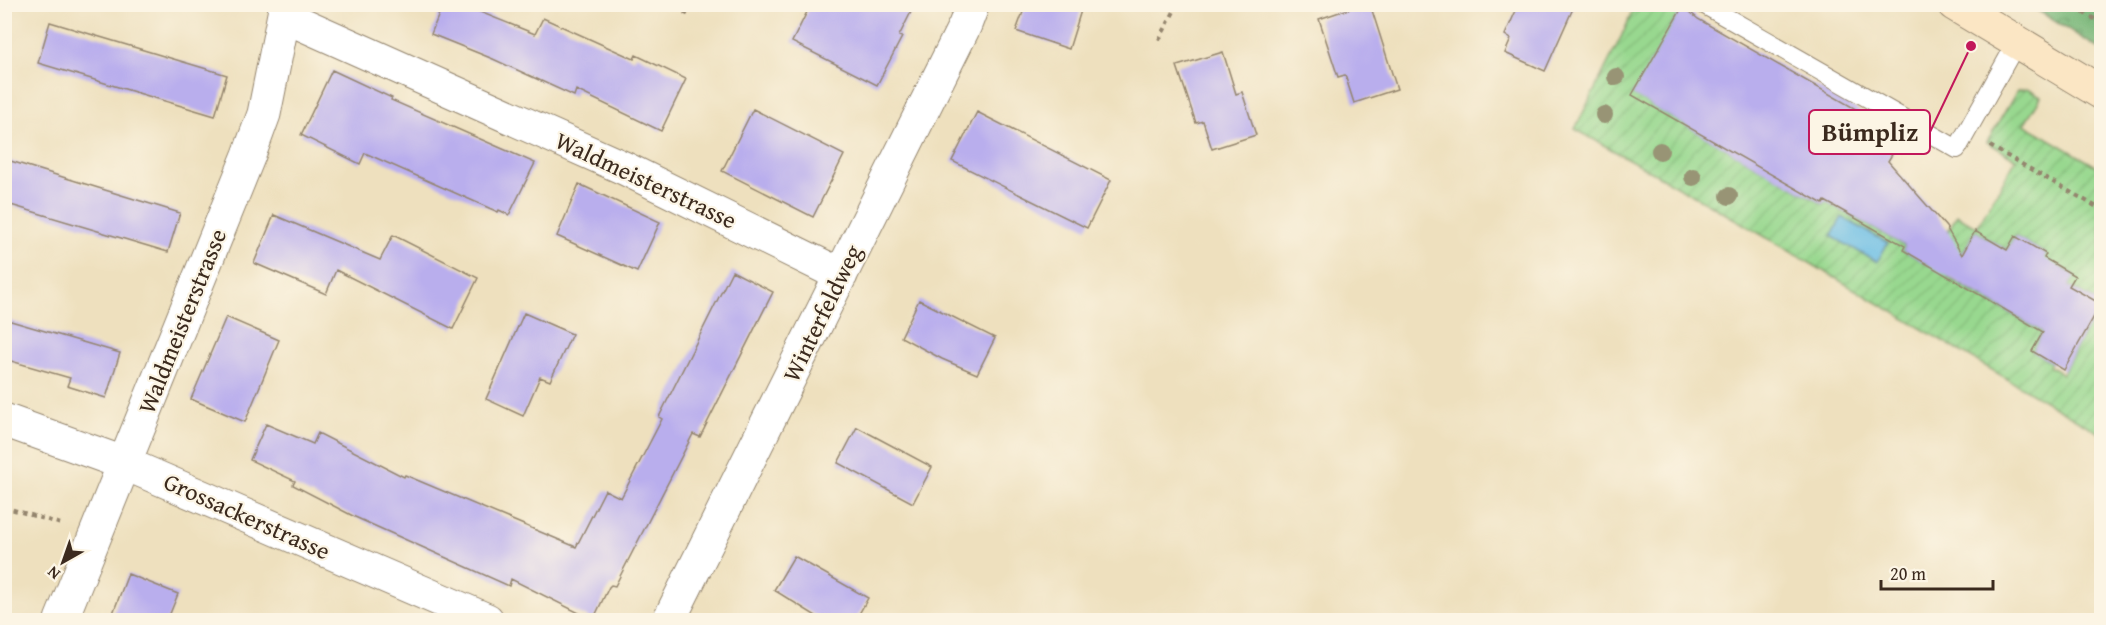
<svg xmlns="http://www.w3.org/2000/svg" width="2106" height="625" viewBox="0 0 2106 625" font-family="'Gentium Book Plus',serif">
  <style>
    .forest { fill: url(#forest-crowns); stroke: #5a714c; stroke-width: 1.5 }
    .garden { fill: url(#garden-furrows); stroke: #6a8156; stroke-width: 1.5; fill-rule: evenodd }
    .water { fill: #69bde5; stroke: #527482; stroke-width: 1.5 }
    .building { fill: #b9aeed }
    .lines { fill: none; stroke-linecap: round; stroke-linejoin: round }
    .lane-casing { stroke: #94856e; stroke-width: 20 }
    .street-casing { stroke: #94856e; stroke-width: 35 }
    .secondary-casing { stroke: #94856e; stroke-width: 35 }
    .path { stroke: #94856e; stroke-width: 4; stroke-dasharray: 4.5 4.5; stroke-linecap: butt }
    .lane { stroke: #fff; stroke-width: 18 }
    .street { stroke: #fff; stroke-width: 33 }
    .secondary { stroke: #fbe6c4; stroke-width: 33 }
    .tree { fill: #989475 }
    .labels { text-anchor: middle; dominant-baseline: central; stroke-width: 4.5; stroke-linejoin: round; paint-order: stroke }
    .street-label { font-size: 24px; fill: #3b2a1e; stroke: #fcf5e5 }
    .leader { fill: none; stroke: #c2185b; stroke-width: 2 }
    .callout-dot { fill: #c2185b; stroke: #fcf5e5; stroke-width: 2 }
    .callout { fill: #fcf5e5; stroke: #c2185b; stroke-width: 2 }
    .callout-label { font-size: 26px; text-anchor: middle; font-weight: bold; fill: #3b2a1e }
  </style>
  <defs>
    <pattern id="forest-crowns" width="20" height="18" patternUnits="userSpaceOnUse" patternTransform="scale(1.5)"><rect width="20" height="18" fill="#7ab87a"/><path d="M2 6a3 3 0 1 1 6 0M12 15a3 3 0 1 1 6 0" fill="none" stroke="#659663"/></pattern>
    <pattern id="garden-furrows" width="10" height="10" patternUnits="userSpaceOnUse" patternTransform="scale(1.5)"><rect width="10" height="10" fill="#98d88f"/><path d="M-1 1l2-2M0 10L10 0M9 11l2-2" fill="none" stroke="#84ba7b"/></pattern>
  </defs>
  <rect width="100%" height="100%" fill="#fcf5e5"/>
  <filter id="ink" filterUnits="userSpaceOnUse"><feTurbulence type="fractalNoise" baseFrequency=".0167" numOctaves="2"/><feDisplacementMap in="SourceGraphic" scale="12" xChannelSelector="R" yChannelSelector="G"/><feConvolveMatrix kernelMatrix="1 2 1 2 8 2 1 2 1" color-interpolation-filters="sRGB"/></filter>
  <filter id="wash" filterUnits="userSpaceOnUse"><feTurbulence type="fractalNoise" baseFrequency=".008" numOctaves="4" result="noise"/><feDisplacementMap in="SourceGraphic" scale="24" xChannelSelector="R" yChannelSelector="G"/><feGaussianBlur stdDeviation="1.35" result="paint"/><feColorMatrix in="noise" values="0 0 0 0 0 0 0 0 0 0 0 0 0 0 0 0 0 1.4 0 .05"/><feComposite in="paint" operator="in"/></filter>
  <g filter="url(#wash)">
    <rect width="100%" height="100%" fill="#eee0be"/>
    <path class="forest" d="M2028,5H2101V50L2037,10Z"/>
    <path class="garden" d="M1635,5H1684L1633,95L1823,204L1825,201L1905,246L1903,250L1929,265L1957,215L1977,227L2016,159L1987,142L2017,91L2027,89L2041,97L2024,124L2101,169V434L1728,215L1575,129L1625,29ZM1975,231L2007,250L2015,236L2046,254L2038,267H2060L2074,275L2069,286L2101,304L2062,374L2049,366L2051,362L2032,351L2043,332L1948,278Z"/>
    <path class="water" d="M1842,217L1888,243L1877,262L1831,236Z"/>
    <g id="blocks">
      <path class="building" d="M443,4H460L535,34L543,18L634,59L636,55L686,79L661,131L576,90L574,96L493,59L431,34Z
        M811,4H915L899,36L902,37L877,85L792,42Z
        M1026,4H1083L1069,49L1016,31Z
        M1363,4H1370L1397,89L1354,103L1345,75L1338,77L1319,19Z
        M1519,4H1575L1545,71L1505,53L1511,39L1505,35Z
        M1683,6L1698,19L1903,136L1888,161L1946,227L1962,255L1975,231L2007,250L2015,236L2046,254L2044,258L2075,276L2069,286L2101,304L2064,370L2032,351L2043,332L1903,250L1905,246L1825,201L1823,204L1632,95Z
        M50,22L227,75L215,116L38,63Z
        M1223,52L1236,94L1242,92L1256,135L1212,149L1203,121L1196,123L1177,66Z
        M332,70L392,98L391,100L535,163L509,215L499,210L498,212L365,153L360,164L301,135Z
        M753,109L844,155L813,217L722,171Z
        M977,112L1111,180L1087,228L952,161Z
        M4,159L180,213L168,252L4,203Z
        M579,184L660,222L637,272L557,236Z
        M274,215L380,260L393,235L478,278L453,329L336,270L326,294L254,263Z
        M732,271L773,292L700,437L693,434L615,586L611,585L609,587L593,620L511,579L509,586L355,517L293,485L295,481L250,460L266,424L313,444L318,433L404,477L405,475L576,547L605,490L621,498L662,419L659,417Z
        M919,300L995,338L977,374L942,359L901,337Z
        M524,313L572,334L550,381L540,377L523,416L486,399Z
        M226,317L279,340L245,422L191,399Z
        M4,319L120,353L106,398L67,386L70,378L4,359Z
        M857,427L932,467L913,503L838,463Z
        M794,556L868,598L855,621H824L774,590Z
        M128,574L178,594L167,621H110Z"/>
    </g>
  </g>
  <g filter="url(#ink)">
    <use href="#blocks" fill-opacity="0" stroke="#94856e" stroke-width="1.5"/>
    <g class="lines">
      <g class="lane-casing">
        <path id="lane" d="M1703,4L1957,149L2017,42"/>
      </g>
      <g class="street-casing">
        <path id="street" d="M284,16L626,169L841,275
          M4,420L126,464L487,620
          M61,620L249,155L264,114L286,4
          M669,620L965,25L973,4"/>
      </g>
      <g class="secondary-casing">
        <path id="secondary" d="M1954,4L2102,93"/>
      </g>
      <path class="path" d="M668,4L691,16
        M2067,4L2102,23
        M1159,40L1178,4
        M1990,146L2102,210
        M4,507L61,524"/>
      <use href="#lane" class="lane"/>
      <use href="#street" class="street"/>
      <use href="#secondary" class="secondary"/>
    </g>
    <g class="tree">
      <circle cx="1616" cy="77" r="9"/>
      <circle cx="1604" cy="115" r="9"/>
      <circle cx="1660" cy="151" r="9"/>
      <circle cx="1693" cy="177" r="9"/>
      <circle cx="1729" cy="196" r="9"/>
    </g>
  </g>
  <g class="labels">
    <g class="street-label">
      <text transform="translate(646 180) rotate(25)">Waldmeisterstrasse</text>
      <text transform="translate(822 313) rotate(-64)">Winterfeldweg</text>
      <text transform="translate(182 321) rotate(-68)">Waldmeisterstrasse</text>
      <text transform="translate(247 516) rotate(24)">Grossackerstrasse</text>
    </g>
  </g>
  <path class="leader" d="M1971 46L1930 132"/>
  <circle class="callout-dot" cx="1971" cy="46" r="6"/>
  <rect class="callout" x="1809" y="110" width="121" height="44" rx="6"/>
  <g class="callout-label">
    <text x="1870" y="141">Bümpliz</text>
  </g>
  <rect width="2106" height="625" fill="none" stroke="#fcf5e5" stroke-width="24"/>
  <g transform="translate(63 562) rotate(220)" stroke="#fcf5e5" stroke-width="4.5" paint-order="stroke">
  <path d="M0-4.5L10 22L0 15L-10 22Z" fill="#3b2a1e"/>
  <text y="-9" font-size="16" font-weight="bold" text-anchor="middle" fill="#3b2a1e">N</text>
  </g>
  <path d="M1881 580v9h112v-9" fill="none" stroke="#3b2a1e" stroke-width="3"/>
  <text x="1890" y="580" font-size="18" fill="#3b2a1e" stroke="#fcf5e5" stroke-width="4.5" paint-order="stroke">20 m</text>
</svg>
